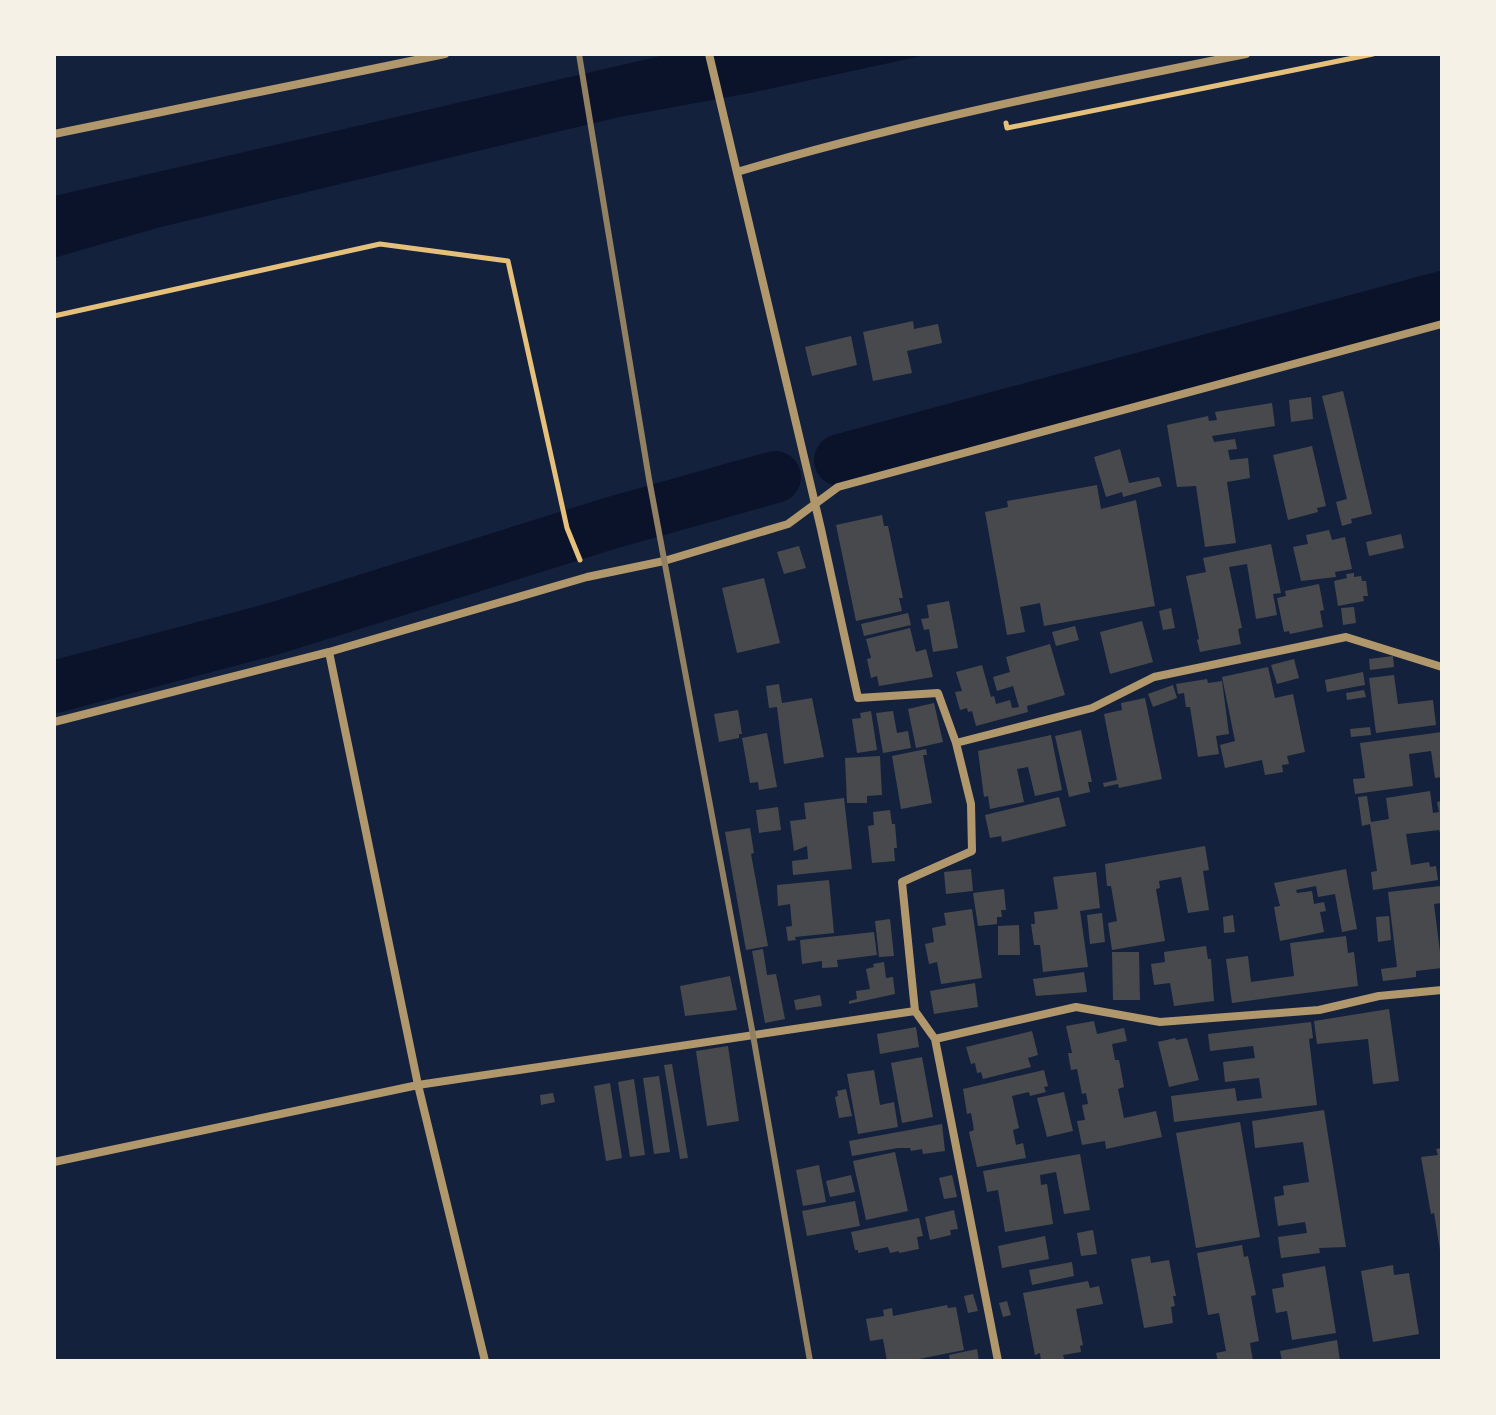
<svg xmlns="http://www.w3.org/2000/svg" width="1496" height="1415" viewBox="0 0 1496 1415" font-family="'Source Sans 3',sans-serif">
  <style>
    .water { fill: #0b132b }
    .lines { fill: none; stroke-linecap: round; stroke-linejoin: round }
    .river { stroke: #0b132b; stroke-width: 52 }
    .building { fill: #48494c }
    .path { stroke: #e5c07b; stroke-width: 5 }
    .minor { stroke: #b1986c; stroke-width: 8 }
    .rail { stroke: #918062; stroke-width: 6 }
  </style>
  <rect width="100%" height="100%" fill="#14213d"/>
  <path class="water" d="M669,54H931L750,93L615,118L157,228L54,258V196Z"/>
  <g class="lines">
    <path class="river" d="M840,460L1442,297
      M54,687L276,628L611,523L775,477"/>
  </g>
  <path class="building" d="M913,321L914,329L938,324L942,343L907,351L912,373L873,381L863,332Z
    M851,336L857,365L812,376L805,347Z
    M1343,391L1372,514L1351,519L1352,523L1342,526L1336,502L1347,499L1322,396Z
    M1311,397L1313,419L1291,422L1289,400Z
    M1272,403L1275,426L1212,436L1214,442L1235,439L1237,449L1228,450L1230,460L1248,458L1250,478L1227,482L1236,543L1205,547L1196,486L1177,487L1167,425L1208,416L1209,421L1217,420L1215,412Z
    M1312,446L1326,506L1317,508L1318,512L1288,520L1273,455Z
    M1120,449L1129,483L1159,477L1162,486L1123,497L1122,492L1106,497L1094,457Z
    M1097,485L1101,509L1136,500L1155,606L1044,626L1040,603L1020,607L1025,632L1007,635L985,512L1008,507L1007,501Z
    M882,515L884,526H888L903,598H899L902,611L856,621L836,525Z
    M1329,530L1332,540L1345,537L1352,569L1335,572L1336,577L1301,581L1293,547L1308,544L1306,535Z
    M1401,534L1404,548L1369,556L1366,542Z
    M1271,544L1281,593L1273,594L1277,615L1256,619L1247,564L1229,567L1242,628L1238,629L1241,644L1200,652L1197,640L1199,639L1186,576L1206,572L1203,558Z
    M799,546L806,568L784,574L777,552Z
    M1354,573V577L1361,576L1362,581H1366L1368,596H1363L1364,601L1338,606L1334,581L1347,578L1346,574Z
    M764,578L780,643L737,653L722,588Z
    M1319,584L1324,610L1320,611L1323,627L1290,634L1289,631L1284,632L1277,598L1286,596L1285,591Z
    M949,601L958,648L933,652L929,629L924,630L921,619L929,618L927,605Z
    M1354,607L1356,623L1343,625L1341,608Z
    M1171,608L1175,628L1163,630L1159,611Z
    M908,613L911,625L864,636L861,624Z
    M1142,621L1153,662L1110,674L1100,632Z
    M1075,626L1079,640L1056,646L1052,632Z
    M910,628L916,652L926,649L933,677L879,686L877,676L871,678L867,659L871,658L866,639Z
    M1050,644L1065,695L1027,706L1028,712L976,726L972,711L968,712L967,708L960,710L955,692L962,691L956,672L982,665L991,697L994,696L996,704L1010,700L1012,708L1019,707L1013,686L997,691L993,677L1010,672L1006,657Z
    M1393,656L1394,667L1370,670L1369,659Z
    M1294,659L1299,678L1277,684L1271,665Z
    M1268,667L1275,698L1293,694L1305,752L1287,756L1289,764L1282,765L1283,772L1265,775L1262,760L1225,768L1220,745L1235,741L1222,677Z
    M1363,672L1365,685L1327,692L1325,680Z
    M1394,675L1398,704L1433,700L1436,725L1376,733L1369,678Z
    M1207,679L1208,683L1222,681L1229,734L1216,736L1219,754L1198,757L1190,707H1186L1184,693L1178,694L1176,684Z
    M779,684L782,703L812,698L824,757L784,764L777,707L769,708L766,686Z
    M1173,685L1177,698L1153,707L1148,694Z
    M1364,690L1366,697L1347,700L1346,693Z
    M1145,698L1162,779L1119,788L1118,784L1104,787L1103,783L1117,780L1104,714L1122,710L1121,703Z
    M934,703L943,742L916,748L908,709Z
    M738,710L742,734H739V738L719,742L714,714Z
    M871,711L877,750L857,753L852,719L861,718L860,713Z
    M893,711L897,733L908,731L911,748L883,753L876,713Z
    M1370,727L1371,735L1351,737L1350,729Z
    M1081,730L1092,782H1088L1090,792L1069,797L1055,736Z
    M1442,732V777L1435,778L1431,751L1409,754L1413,786L1355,794L1353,779L1365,778L1360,743Z
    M767,733L777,787L759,790L758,782L750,783L742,738Z
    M1051,735L1062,790L1035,796L1028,767L1017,769L1024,802L990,809L988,796L984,797L978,751Z
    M926,749L927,755H923L932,803L901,809L892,756Z
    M880,756L882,795L867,796V803H847L845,758Z
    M1430,791L1433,813L1439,812L1437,802L1442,801V840L1439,830L1406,834L1411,865L1429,862L1430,867L1436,866L1438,880L1373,890L1371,872L1377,871L1370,824L1362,826L1358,797L1367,796L1371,822L1389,819L1386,798Z
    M1059,797L1066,826L1002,842L1001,836L990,838L985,815Z
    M844,798L852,869L793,875L792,861L808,859L807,846L794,851L790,821L806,819L804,803Z
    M778,807L781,830L759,833L756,810Z
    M890,810L892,824H895L897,848H894L895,861L872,863L868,826L874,825L873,812Z
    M750,828L754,853L751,854L768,946L746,950L725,832Z
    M1205,846L1209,870L1203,871L1209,910L1188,913L1181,877L1159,881L1160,888L1156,889L1165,941L1112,950L1108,923L1117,921L1111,886H1107L1105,864Z
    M971,869L973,891L946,894L944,872Z
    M1346,869L1357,929L1342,932L1335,894L1318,897L1316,886L1296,890L1297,893L1312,891L1314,904L1324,902L1326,911L1320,912L1324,932L1280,941L1274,907L1280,906L1274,883Z
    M1096,872L1100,908L1080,911L1088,967L1043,972L1040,945H1034L1031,924H1035L1034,912L1058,909L1053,877Z
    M829,880L834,933L795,937L796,940L788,941L786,927L792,926L790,904L778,906L777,885Z
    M1441,886L1442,903L1434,904L1442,968L1416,971V977L1383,981L1381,969L1397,967L1388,892Z
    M1004,889L1006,910H1001L1002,917H997V924L978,926L973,893Z
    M972,909L982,978L941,984L937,962L929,964L925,944L934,942L932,928L946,925L944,913Z
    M1102,913L1105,942L1090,944L1087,915Z
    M1233,915L1235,932L1224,933L1223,917Z
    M1389,916L1391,940L1378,942L1376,917Z
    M890,919L894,956L879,957L875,921Z
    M1019,925L1020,955H998V926Z
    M874,932L877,955L837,960L838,967L822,968V961L802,964L800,940Z
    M1346,936L1348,953L1354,952L1358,986L1232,1003L1226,959L1248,956L1251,982L1294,976L1290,943Z
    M1206,946L1208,959H1211L1214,1001L1174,1006L1170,983L1154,985L1151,964L1165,962L1164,952Z
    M763,949L767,975L776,974L785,1019L765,1023L752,951Z
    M1112,952H1139L1140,1000H1113Z
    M884,962L886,978L893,977L895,994L849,1004V1001L857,999L856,991L870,989L866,969L874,967L873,964Z
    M1084,972L1087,992L1036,996L1033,979Z
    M730,976L737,1010L685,1016L680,986Z
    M975,983L978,1007L934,1014L930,991Z
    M820,995L822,1006L796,1010L794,1000Z
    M1389,1009L1399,1081L1373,1084L1368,1039L1317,1044L1314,1021Z
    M1094,1021L1097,1034L1124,1028L1127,1041L1112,1044L1115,1060H1119L1124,1087L1118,1089L1124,1118L1156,1111L1162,1137L1106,1149L1105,1141L1082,1145L1077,1121L1085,1120L1082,1105L1088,1104L1086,1093L1082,1094L1077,1069L1071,1070L1068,1053H1072L1066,1026Z
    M1311,1022L1313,1038L1309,1039L1317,1105L1174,1122L1171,1096L1235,1088L1237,1101L1262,1098L1259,1078L1225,1082L1223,1062L1255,1058L1253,1046L1210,1051L1208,1034Z
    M916,1027L919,1047L880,1054L877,1034Z
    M1032,1031L1038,1055L1028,1058L1031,1067L983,1079L981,1072L977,1073L975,1063L971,1064L966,1047Z
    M1175,1038L1176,1040L1187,1038L1199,1080L1169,1087L1158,1042Z
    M728,1046L739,1121L707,1126L696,1051Z
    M922,1057L933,1117L902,1123L891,1063Z
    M672,1064L688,1158L680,1159L664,1065Z
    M874,1070L880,1105L894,1102L898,1127L858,1134L847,1074Z
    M1044,1070L1048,1086L1044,1087L1046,1092L1030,1096L1029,1092L1012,1096L1019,1128L1013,1130L1016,1145L1023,1143L1026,1158L977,1167L969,1132L974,1130L971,1113L967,1114L963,1089Z
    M659,1076L670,1152L654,1154L643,1078Z
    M634,1079L645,1155L630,1157L618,1082Z
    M610,1083L622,1158L606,1161L594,1086Z
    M846,1089L852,1116L839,1118L835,1097L838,1096L837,1091Z
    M1064,1092L1073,1131L1047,1137L1037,1098Z
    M553,1093L555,1102L541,1105L540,1095Z
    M1324,1110L1346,1247L1319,1248L1320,1253L1281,1258L1278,1237L1307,1233L1305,1222L1278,1226L1274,1197L1284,1195L1283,1186L1309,1182L1303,1142L1255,1148L1252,1121Z
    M1240,1122L1260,1237L1196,1248L1176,1133Z
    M942,1124L945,1151L923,1154L922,1149L911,1151L910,1148H898L852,1156L849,1141Z
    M1442,1148V1250H1440L1434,1213L1431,1214L1421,1157L1438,1155L1436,1149Z
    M895,1152L908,1211L866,1220L853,1161Z
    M1080,1154L1090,1210L1064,1214L1056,1172L1040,1175L1041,1185L1047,1184L1053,1224L1005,1232L998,1190L987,1192L983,1171Z
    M819,1165L826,1202L803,1206L796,1170Z
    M851,1175L855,1192L830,1197L826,1181Z
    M952,1175L957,1197L944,1199L939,1178Z
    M855,1201L860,1226L807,1236L802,1211Z
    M954,1210L958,1229L950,1230L951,1235L930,1240L925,1217Z
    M919,1218L923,1236L917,1237L919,1249L899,1253V1251L890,1253L888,1247L858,1253V1250H855L851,1232Z
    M1093,1230L1097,1254L1081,1256L1077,1233Z
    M1045,1236L1049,1259L1002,1268L998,1246Z
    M1242,1245L1244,1257L1248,1256L1256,1295L1251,1296L1259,1341L1250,1343L1253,1361H1218L1216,1353L1226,1351L1219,1313L1208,1315L1197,1253Z
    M1150,1256L1151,1263L1169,1260L1176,1296H1173L1175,1306L1171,1307L1173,1323L1144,1328L1131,1259Z
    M1072,1262L1074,1276L1032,1285L1029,1270Z
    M1393,1265L1394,1275L1409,1273L1419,1334L1373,1342L1361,1271Z
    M1325,1266L1336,1333L1292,1340L1287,1311L1276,1313L1272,1289L1284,1287L1282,1274Z
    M1088,1281L1090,1288L1099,1286L1103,1304L1076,1309L1083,1345L1080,1346L1081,1352L1063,1355L1065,1361H1041L1040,1353L1035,1355L1023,1293Z
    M973,1294L978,1311L968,1313L964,1296Z
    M1007,1301L1011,1315L1003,1317L999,1303Z
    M947,1305L948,1308L956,1307L964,1350L909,1361H887L883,1339L870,1341L866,1319L884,1316L883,1310L892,1308L893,1316Z
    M1337,1340L1340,1361H1282L1280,1351Z
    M977,1349L979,1361H950L949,1355Z"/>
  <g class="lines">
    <path class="path" d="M1006,123L1007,128L1373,54
      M54,316L380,244L508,261L567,528L580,560"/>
    <path class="minor" d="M709,54L821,529L858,698L938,693L956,743L971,804L972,851L902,882L915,1011L935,1039L998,1361
      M54,134L445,54
      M737,172C905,122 1075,88 1246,54
      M329,652L418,1085L485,1361
      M54,722L329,652L587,577L664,561L788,524L838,487L1442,324
      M956,743L1092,708L1154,677L1346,637L1442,667
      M935,1039L1076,1007L1160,1022L1319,1010L1379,996L1442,990
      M54,1162L418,1085L915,1011"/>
    <path class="rail" d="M579,54L649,479L753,1035L810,1361"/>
  </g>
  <rect width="1496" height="1415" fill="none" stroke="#f6f1e7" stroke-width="112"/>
</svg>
